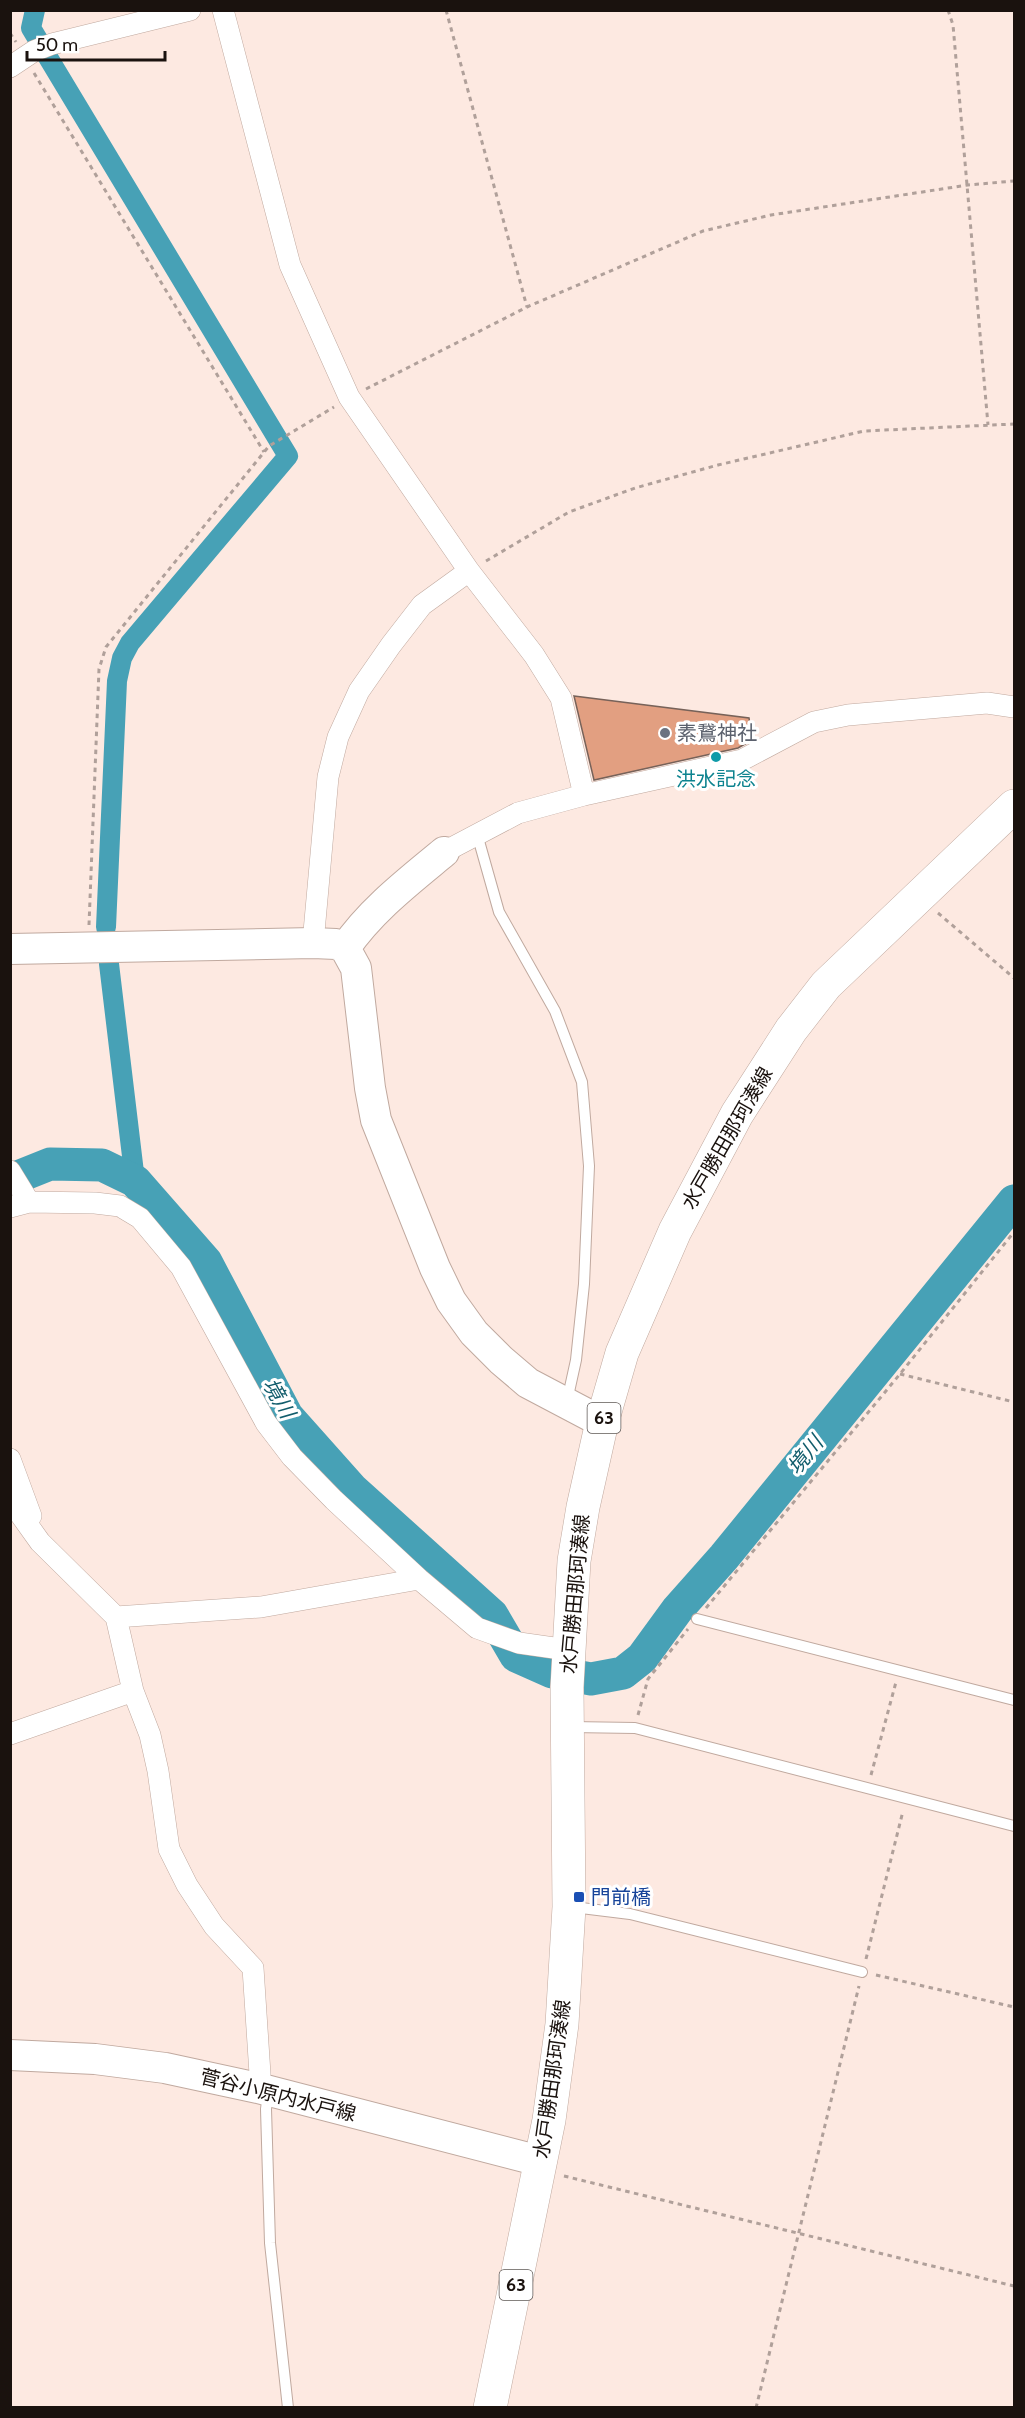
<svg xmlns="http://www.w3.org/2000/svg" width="1025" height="2418" viewBox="0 0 1025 2418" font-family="Cabin,'Noto Sans JP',sans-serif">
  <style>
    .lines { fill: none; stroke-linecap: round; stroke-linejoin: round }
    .canal { stroke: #47a1b6; stroke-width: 20 }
    .river { stroke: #47a1b6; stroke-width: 33 }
    .building { fill: #e29f81; stroke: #776259; stroke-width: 1.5 }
    .lane-casing { stroke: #c0a99f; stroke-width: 12 }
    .street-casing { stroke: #c0a99f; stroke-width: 22 }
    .secondary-casing { stroke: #c0a99f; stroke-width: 32 }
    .primary-casing { stroke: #c0a99f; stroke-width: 34 }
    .path { stroke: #b0a09a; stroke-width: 3; stroke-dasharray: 4.5 4.5; stroke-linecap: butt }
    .lane { stroke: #fff; stroke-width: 10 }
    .street { stroke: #fff; stroke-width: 21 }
    .secondary { stroke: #fff; stroke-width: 30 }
    .primary { stroke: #fff; stroke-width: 33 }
    .worship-dot { fill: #6b7280; stroke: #fff; stroke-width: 2 }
    .culture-dot { fill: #0f9aa8; stroke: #fff; stroke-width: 2 }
    .transit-dot { fill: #1a4fb4; stroke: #fff; stroke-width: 2 }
    .labels { text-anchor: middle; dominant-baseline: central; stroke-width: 6; stroke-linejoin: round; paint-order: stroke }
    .shield { fill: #fff; stroke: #5f5956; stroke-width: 1.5 }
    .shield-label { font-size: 18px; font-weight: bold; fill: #1a120e }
    .worship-label { font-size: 20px; fill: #5b616d; stroke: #fff; text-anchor: start }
    .culture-label { font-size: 20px; fill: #0d838f; stroke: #fff }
    .street-label { font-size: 20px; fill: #1a120e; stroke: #fff }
    .transit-label { font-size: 20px; fill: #164399; stroke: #fff; text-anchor: start }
    .water-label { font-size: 21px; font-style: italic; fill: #125d6c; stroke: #fff }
  </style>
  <rect width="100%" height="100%" fill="#fde9e1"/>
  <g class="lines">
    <path class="canal" d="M35,10L31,28L40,43
      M46,54L288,456L130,643L122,658L117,681L106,927
      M109,964L135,1181"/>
    <path class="river" d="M10,1180L50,1164L102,1165L135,1181L206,1262L287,1416L352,1489L492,1615L516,1656L552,1672
      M580,1677L591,1679L623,1673L642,1658L677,1610L724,1557L1014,1201"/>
  </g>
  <path class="building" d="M574,696L749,718L752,740L738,748L594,780Z"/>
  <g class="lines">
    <g class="lane-casing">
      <path id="lane" d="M477,834L499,912L555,1011L582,1082L589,1166L584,1284L576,1360L567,1401
        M697,1619L1014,1700
        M571,1727L635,1728L1014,1826
        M573,1907L630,1914L862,1972
        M268,2094L266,2109L270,2243L288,2408"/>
    </g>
    <g class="street-casing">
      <path id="street" d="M223,10L290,265L349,397L469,571L534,655L561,698L584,795
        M10,67L34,51L52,44L190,10
        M444,852L518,813L584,795L742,760L814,722L848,715L987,703L1014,707
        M313,943L328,777L338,737L359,691L391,645L422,605L469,571
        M10,1171L29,1202
        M10,1207L29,1202L95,1203L120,1206L140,1218L181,1267L266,1423L292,1457L334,1500L419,1579L477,1628L519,1643L568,1650
        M10,1459L31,1516
        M10,1500L40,1542L116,1617L133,1691L150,1735L158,1771L169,1849L187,1885L214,1926L253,1968L260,2074L258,2088
        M116,1617L261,1607L419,1579
        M10,1734L133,1691"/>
    </g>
    <g class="secondary-casing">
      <path id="secondary" d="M345,948C371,910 409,881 444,852
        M10,949L313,943L336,944L345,948L356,968L370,1088L376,1120L435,1268L451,1301L474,1333L501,1360L528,1383L602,1422
        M10,2055L95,2059L165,2068L258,2088L540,2161"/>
    </g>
    <g class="primary-casing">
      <path id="primary" d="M490,2408L549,2120L562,2024L569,1907L567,1687L574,1561L583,1507L602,1422L622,1353L675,1231L737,1114L791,1030L826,985L1014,806"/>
    </g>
    <path class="path" d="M446,10L527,307
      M948,10L953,25L988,425
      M10,33L16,42
      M34,73L264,452
      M366,389L527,307L703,231L771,215L968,185L1014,181
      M486,561L569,512L635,488L718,465L864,431L1014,424
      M938,913L1014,978
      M89,925L99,669L106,647L269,446L334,407
      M900,1374L1014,1402
      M706,1608L900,1374L1014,1232
      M638,1715L648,1679L688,1629
      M871,1775L896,1682
      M866,1959L903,1811
      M876,1975L1014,2007
      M564,2176L1014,2286
      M756,2408L859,1986"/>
    <use href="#lane" class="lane"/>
    <use href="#street" class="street"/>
    <use href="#secondary" class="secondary"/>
    <use href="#primary" class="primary"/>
  </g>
  <circle class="worship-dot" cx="665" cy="733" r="6"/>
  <circle class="culture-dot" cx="716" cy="757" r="6"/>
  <rect class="transit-dot" x="573" y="1891" width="12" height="12" rx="3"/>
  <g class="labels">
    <g class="shield">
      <rect x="587.5" y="1403" width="33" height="30" rx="4.5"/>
      <rect x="499.5" y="2270" width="33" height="30" rx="4.5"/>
    </g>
    <g class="shield-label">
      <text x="604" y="1418">63</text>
      <text x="516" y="2285">63</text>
    </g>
    <g class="worship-label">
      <text x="677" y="733">素鵞神社</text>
    </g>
    <g class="culture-label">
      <text x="716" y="779">洪水記念</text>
    </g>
    <g class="street-label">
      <text transform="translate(727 1138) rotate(-60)">水戸勝田那珂湊線</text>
      <text transform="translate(575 1594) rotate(-85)">水戸勝田那珂湊線</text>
      <text transform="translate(552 2079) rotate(-82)">水戸勝田那珂湊線</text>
      <text transform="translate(278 2095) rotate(14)">菅谷小原内水戸線</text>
    </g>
    <g class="transit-label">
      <text x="591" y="1897">門前橋</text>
    </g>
    <g class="water-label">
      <text transform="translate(279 1398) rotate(60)">境川</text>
      <text transform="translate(805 1455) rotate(-51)">境川</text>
    </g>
  </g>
  <rect width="1025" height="2418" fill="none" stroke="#1a120e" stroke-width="24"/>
  <path d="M27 51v9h138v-9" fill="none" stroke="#1a120e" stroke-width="3"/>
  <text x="36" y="51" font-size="18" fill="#1a120e" stroke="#ffffff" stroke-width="4.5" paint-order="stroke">50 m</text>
</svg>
